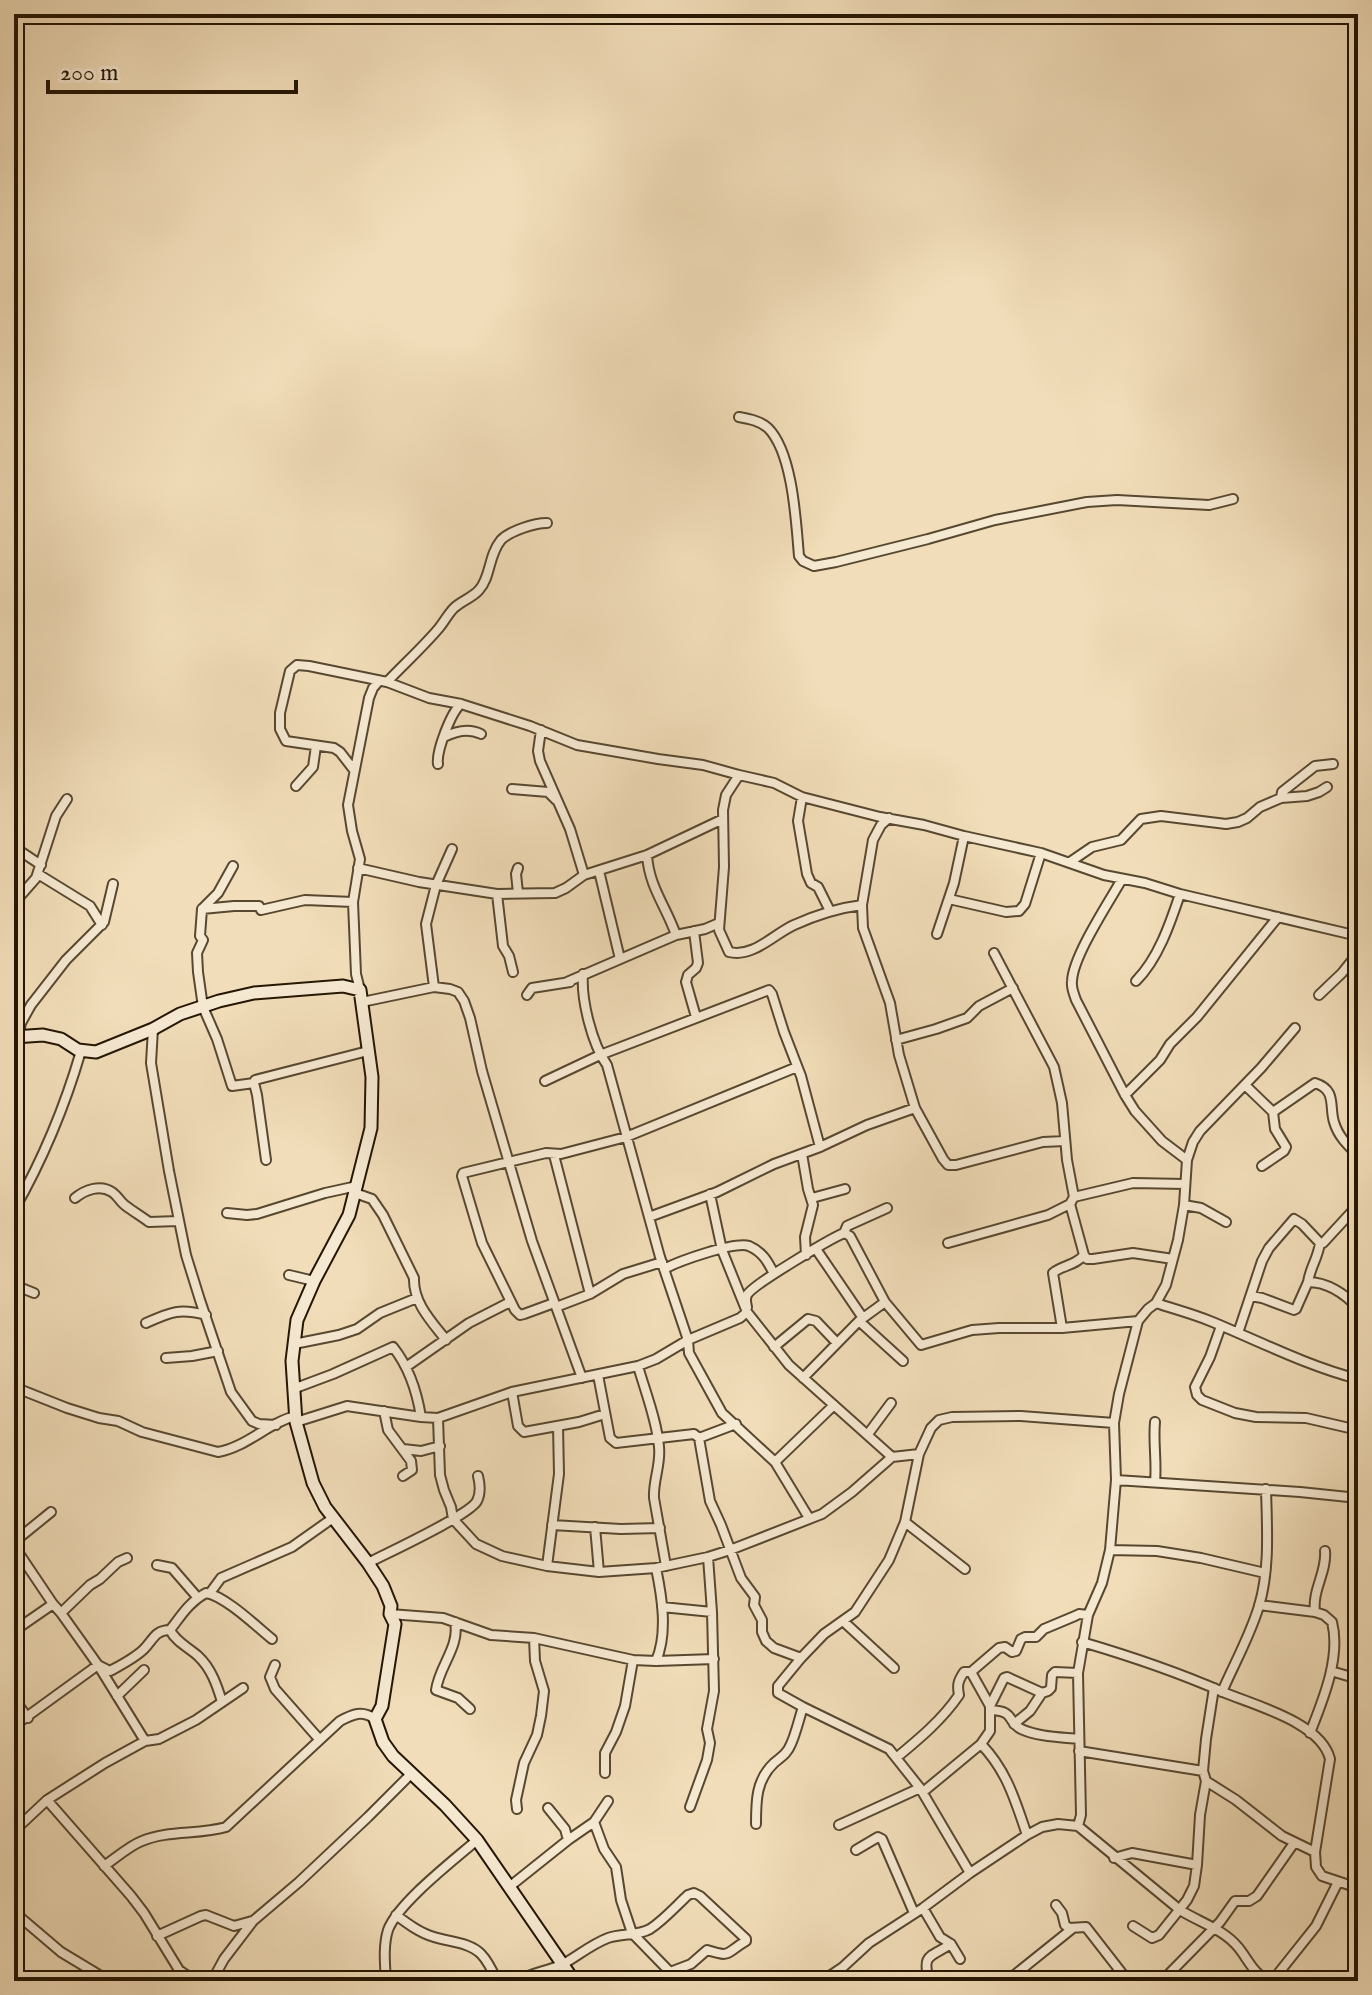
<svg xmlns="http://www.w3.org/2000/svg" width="1372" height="1995" viewBox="0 0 1372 1995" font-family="'IM FELL English',serif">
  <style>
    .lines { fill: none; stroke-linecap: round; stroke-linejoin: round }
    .street-casing { stroke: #584830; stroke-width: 12 }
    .secondary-casing { stroke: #251603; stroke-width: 15 }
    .street { stroke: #f6e9d2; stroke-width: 8 }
    .secondary { stroke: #f6e9d2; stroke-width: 11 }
  </style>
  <rect width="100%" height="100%" fill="#f1ddb9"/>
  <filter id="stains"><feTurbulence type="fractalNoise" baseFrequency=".0025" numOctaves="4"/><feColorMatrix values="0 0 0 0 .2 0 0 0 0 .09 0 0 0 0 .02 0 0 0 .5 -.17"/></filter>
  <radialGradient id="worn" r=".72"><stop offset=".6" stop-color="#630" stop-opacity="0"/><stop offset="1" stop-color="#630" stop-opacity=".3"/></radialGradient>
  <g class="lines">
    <g class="street-casing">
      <path id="street" d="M739,417C750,419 760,421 768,428C793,453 796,522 799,556L803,561L814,566L836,562L928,539L995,520L1087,502L1117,500L1209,505L1233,499
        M387,682C404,664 423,647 439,628C444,622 448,614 454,608C461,601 472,598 479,590C491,577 488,556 501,540C510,531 534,523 547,523
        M541,730L538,751L540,761L570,829L584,875
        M444,737C456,731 469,728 481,734
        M438,764C436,752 451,712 461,704
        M354,770L340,752L334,748L286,741L280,729V713L290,671L297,665L309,666L387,682L429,698L461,704L530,726L577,745L658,759L703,765L739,775L774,783L802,797L880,817L924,825L964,836L1041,853L1104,875L1145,883L1180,894L1358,936
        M739,775L726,795L723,810L724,867L719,930L729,952C753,958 774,934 794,925C816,915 838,908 862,905
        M296,786L313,767L316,746
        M512,789L548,792L556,800
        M802,797L798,821L807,874L811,883L818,887L830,911
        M1281,798L1282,792L1315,766L1333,764
        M889,818L881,825L873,840L862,905L863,928L890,1003L899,1055L915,1108L943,1159L948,1165H956L1043,1142L1065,1141
        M14,847L41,865
        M647,855C649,887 666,906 676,935
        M1070,862L1092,847L1121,840L1141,819L1161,816L1226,824L1238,822L1247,818L1260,807L1281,798L1307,796L1319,792L1327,787
        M233,866L218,893L202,909L200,936L203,940L197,953L198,972L203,1007L217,1039L232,1086L254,1083
        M358,868L419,882L497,894L555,893L566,888L584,875L647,855L723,819
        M599,871L620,959
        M38,874L90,906L102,925
        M1122,879C1109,902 1073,956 1072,981C1071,988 1074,994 1076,1000L1125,1095L1135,1111L1162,1141L1187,1160
        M518,893L516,874L518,868
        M497,894L503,946L509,956L513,972
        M949,899L1006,912L1019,911L1025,904L1041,853
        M14,903L36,878L56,816L67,799
        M202,909L234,906H259L261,910L305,900L353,902
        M694,931L698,963L696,968L688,975L686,982L696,1017
        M937,934L954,883L964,836
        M994,953L1054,1067L1062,1103L1067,1160L1074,1197L1070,1204L1084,1255L1087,1259H1093L1133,1253L1173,1259
        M583,974C581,1000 592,1044 607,1065L660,1257L688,1340L689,1353L722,1413L775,1462L809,1518
        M1136,981C1158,959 1170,924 1180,894
        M567,982L676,935L705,929L719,923
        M434,987L426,924L436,885L452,849
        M360,990L356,974L353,902L360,859L352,831L348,805L369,698L373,688L379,681
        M527,995L532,988L570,982
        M1319,995L1342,973L1358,953
        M362,1002L434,987L450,989L458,992L464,1001L470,1018L482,1071L532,1241L582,1378
        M153,1029L151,1063L169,1171L186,1255L200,1300L231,1392L252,1421L259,1424L276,1425
        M18,1037L21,1023L31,1005L66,960L104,922L113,884
        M896,1040L936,1029L967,1018L979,1006L1013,988
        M545,1081L600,1055L769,990L772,994L784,1032L801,1076L820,1147
        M1245,1085L1273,1112L1275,1129L1286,1147L1284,1151L1262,1166
        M1125,1095L1160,1060L1170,1044L1197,1017L1278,917
        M1273,1112L1315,1083C1337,1090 1329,1106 1334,1122C1338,1136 1348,1146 1358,1155
        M802,1154L808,1189L813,1205L805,1237L806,1255
        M554,1155L590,1294
        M266,1160L257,1095L254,1083L255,1080L368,1051
        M355,1193L372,1199L383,1215L414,1278C413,1303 432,1322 446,1340
        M710,1194L722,1250L747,1312L789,1365L892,1457
        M1074,1197L1133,1183L1185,1184
        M75,1198C85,1190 100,1184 112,1192C118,1196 121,1203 126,1206C134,1212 141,1216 149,1222L178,1221
        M812,1198L845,1189
        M1184,1205L1201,1208L1226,1222
        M14,1210C43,1159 65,1106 81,1051
        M227,1213L247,1215L257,1214L325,1193L357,1186
        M649,1217L717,1192L774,1164L820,1147L867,1125L915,1108
        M844,1233L850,1236L885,1302L921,1345L972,1330L999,1328H1062L1138,1321
        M948,1243L1048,1215L1070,1204
        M816,1249L863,1318
        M664,1269C679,1261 735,1241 749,1246C763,1252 768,1262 774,1274
        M289,1275L314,1281
        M1308,1282C1310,1268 1318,1258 1320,1243H1323L1358,1205
        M14,1285L34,1293
        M1251,1296L1262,1298L1294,1310L1296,1309L1308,1282C1327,1282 1345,1294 1358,1308
        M554,1303L524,1314L520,1315L515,1310L482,1243L462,1176L463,1173L546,1153L561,1154L626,1137L797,1067
        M1156,1303C1174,1309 1193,1314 1210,1321C1259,1341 1307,1366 1358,1379
        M556,1307L590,1294L623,1274L662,1262
        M747,1307C746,1302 745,1299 747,1295C752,1285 830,1239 844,1233L847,1226L887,1208
        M859,1321L903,1361
        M146,1323C171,1312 179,1308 206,1315
        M1221,1326L1210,1357L1195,1387L1197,1395L1202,1400L1235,1413L1256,1417L1306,1418L1358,1430
        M1062,1328L1053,1273C1062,1265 1075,1266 1084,1255
        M1238,1333L1262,1261L1269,1248L1294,1219L1302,1224L1320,1243
        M294,1344L339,1335L357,1329L380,1313L417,1298
        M774,1347L808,1319L816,1321L837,1343
        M166,1358L192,1356L218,1351
        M638,1366C645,1391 657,1421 659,1447C661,1465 653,1480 654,1498L666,1566
        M406,1367L469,1323L510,1302
        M598,1375L610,1438L616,1443L694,1434L699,1438L736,1424
        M803,1378L859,1321L885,1302
        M14,1387L67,1408L99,1418L118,1421L142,1432L218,1452C247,1447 269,1422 296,1416
        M293,1389L333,1374L393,1347C409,1367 417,1392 421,1417
        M512,1392L518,1426L524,1432L579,1422L605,1414
        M384,1411L388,1430L411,1461L412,1470L403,1476
        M438,1418L440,1475L444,1490L451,1507L453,1519L476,1544L502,1556L547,1566L599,1572L656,1568L708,1557L730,1550L822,1514L852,1492L892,1457L919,1454
        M296,1422L347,1406L421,1417L438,1418L512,1392L638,1366L656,1359L688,1340L740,1318L747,1312
        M1155,1422C1153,1442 1157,1462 1155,1482
        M868,1434L891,1403
        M699,1438L710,1501L721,1525L741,1578L755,1597L754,1605L762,1620V1632L766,1641L774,1648L801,1658
        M403,1449L421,1451L440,1446
        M775,1462L834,1405
        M1116,1480L1300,1492L1358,1498
        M905,1522L965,1569
        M552,1525L621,1529L660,1528
        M595,1527L599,1572
        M14,1542L51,1512
        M14,1546L53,1604L61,1613L98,1665L145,1741
        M1110,1550L1157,1551L1201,1558L1265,1573
        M368,1563C387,1553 470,1515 477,1501C481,1493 480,1484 478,1476
        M157,1565L172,1568L198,1598
        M547,1566L559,1474L558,1426
        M656,1568C662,1597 668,1633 656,1661
        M210,1593L221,1578L292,1547L333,1518
        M1259,1605L1315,1612
        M662,1607L712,1612
        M61,1613L90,1585L100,1579L118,1562L127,1558
        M390,1614L443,1618L491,1635L534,1638L633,1660L656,1661L714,1659
        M843,1621L894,1668
        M455,1622C460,1647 439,1666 436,1690L458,1698L470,1709
        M170,1630C176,1642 188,1647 198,1656C211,1668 217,1685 222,1702
        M14,1631L53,1604
        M1082,1642C1130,1656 1177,1672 1223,1692C1253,1705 1321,1722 1330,1759L1315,1852L1316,1867L1322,1876L1358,1888
        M275,1665L270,1677L275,1689L319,1739
        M1331,1671L1358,1679
        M1222,1692C1234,1664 1250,1636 1259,1606C1270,1569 1267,1528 1266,1489
        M117,1696L144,1670
        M14,1699L28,1718
        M990,1706L1004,1678L1007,1677L1042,1693
        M990,1710C1016,1711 1006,1721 1021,1729C1039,1737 1060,1737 1079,1739
        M1014,1724L1030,1711L1042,1693L1048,1691L1051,1688L1052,1675L1055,1672L1078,1673
        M14,1726L98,1665L110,1671C121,1665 135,1658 144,1649C153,1640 155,1630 170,1630C181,1616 189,1602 206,1593C225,1596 256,1626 272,1639
        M1310,1733C1323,1700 1341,1657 1332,1622L1324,1615L1315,1612C1312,1590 1327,1572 1325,1551
        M981,1744C1007,1771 1015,1800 1027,1835
        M1079,1751L1203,1771
        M896,1758C919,1739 942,1720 959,1695C957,1685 958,1681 964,1672H971L999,1648L1005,1647L1012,1652L1016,1651L1021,1639L1025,1637H1036L1044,1629L1075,1616L1079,1614L1088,1615
        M605,1773V1753L616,1732L625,1706L633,1660
        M1206,1781L1236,1800L1282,1836L1315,1852
        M923,1792L981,1744L990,1731V1706L971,1672
        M47,1800L131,1896L144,1913L179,1970L195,1981
        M690,1807L707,1760L710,1743L707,1729L714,1691L712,1612L708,1557
        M548,1808L565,1829L568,1840
        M517,1809L516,1800L524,1763L537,1735L541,1716L544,1691L535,1661L534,1638
        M594,1822L604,1849L616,1867L621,1900L632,1933L670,1972L677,1981
        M756,1824C756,1801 756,1780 774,1763C781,1757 787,1754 791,1744C796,1733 799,1719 803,1707
        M839,1825L920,1788
        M1078,1826L1081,1815L1078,1673L1088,1615L1102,1583L1110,1550L1116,1480L1114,1423L1119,1394L1138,1321L1148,1309L1156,1303L1166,1285L1178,1240L1184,1205L1187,1160L1193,1142L1200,1131L1261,1068L1295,1028
        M14,1831L47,1800L105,1763L145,1741L159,1739L196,1720L243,1688
        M856,1850L878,1837L882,1839L914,1913
        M1114,1858L1132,1853L1197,1865
        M104,1866C116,1858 129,1846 142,1841C168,1830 199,1835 226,1827L340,1721C353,1714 362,1710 375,1719
        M970,1873L920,1788L889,1749L803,1707L778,1693V1686L801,1658L824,1634L855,1612L889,1560L905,1522L919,1454L931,1428L939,1420L952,1417L1021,1416L1114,1423
        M509,1887L568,1840L594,1822L608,1801
        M1056,1905L1062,1913L1065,1925L1069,1928L1086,1927L1128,1981
        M923,1908L940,1937L951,1944L960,1959
        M14,1912L61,1952L109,1981
        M396,1915C408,1924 420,1933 434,1937C449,1942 469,1942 481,1954C488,1961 493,1972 497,1981
        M1133,1926L1152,1938L1159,1935L1187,1900L1194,1886L1197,1865L1200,1815L1206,1781L1203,1771L1206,1739L1214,1688
        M157,1936L201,1916L206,1915L234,1926L252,1921
        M212,1981L224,1959L253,1921L299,1882L368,1817L411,1774
        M386,1981C385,1964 383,1946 388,1930C398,1903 454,1860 477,1840
        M518,1981C532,1972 550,1971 565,1963C579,1955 592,1944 608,1938C622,1933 638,1936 650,1929C664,1920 676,1906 688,1895L694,1893L700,1896L746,1939V1941C725,1953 732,1958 707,1950L691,1964L670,1972
        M822,1981L843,1967L869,1943L923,1908L970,1873L1027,1835L1042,1827L1058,1824L1078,1826L1180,1910C1199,1922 1223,1929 1238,1947C1249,1960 1255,1979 1273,1980L1316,1926L1338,1882
        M929,1981C922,1954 929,1958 951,1944
        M1007,1981L1073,1928
        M1162,1981L1220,1922L1235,1901H1249L1257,1896L1294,1843"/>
    </g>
    <g class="secondary-casing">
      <path id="secondary" d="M14,1037L43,1035L61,1039L78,1050L96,1052L153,1029L180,1014L219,1001L254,993L343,986L360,990L372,1077L371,1128L349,1215L314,1281L297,1320L292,1361L296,1422L313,1483L325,1507L368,1563L383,1586L391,1606L390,1614L395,1624L382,1706L375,1719L383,1742L393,1756L445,1805L477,1840L574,1981"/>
    </g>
    <use href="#street" class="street"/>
    <use href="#secondary" class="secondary"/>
  </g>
  <rect width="1372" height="1995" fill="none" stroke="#f1ddb9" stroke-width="48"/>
  <rect x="16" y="16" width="1340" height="1963" fill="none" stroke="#251603" stroke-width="4"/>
  <rect x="24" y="24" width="1324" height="1947" fill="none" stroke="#251603" stroke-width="2"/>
  <path d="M48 80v12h248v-12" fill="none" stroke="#251603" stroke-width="4"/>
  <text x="60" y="80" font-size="24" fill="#251603" stroke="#f6e9d2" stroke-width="6" paint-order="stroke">200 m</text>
  <rect width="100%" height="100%" filter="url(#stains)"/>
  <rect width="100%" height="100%" fill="url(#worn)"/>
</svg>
